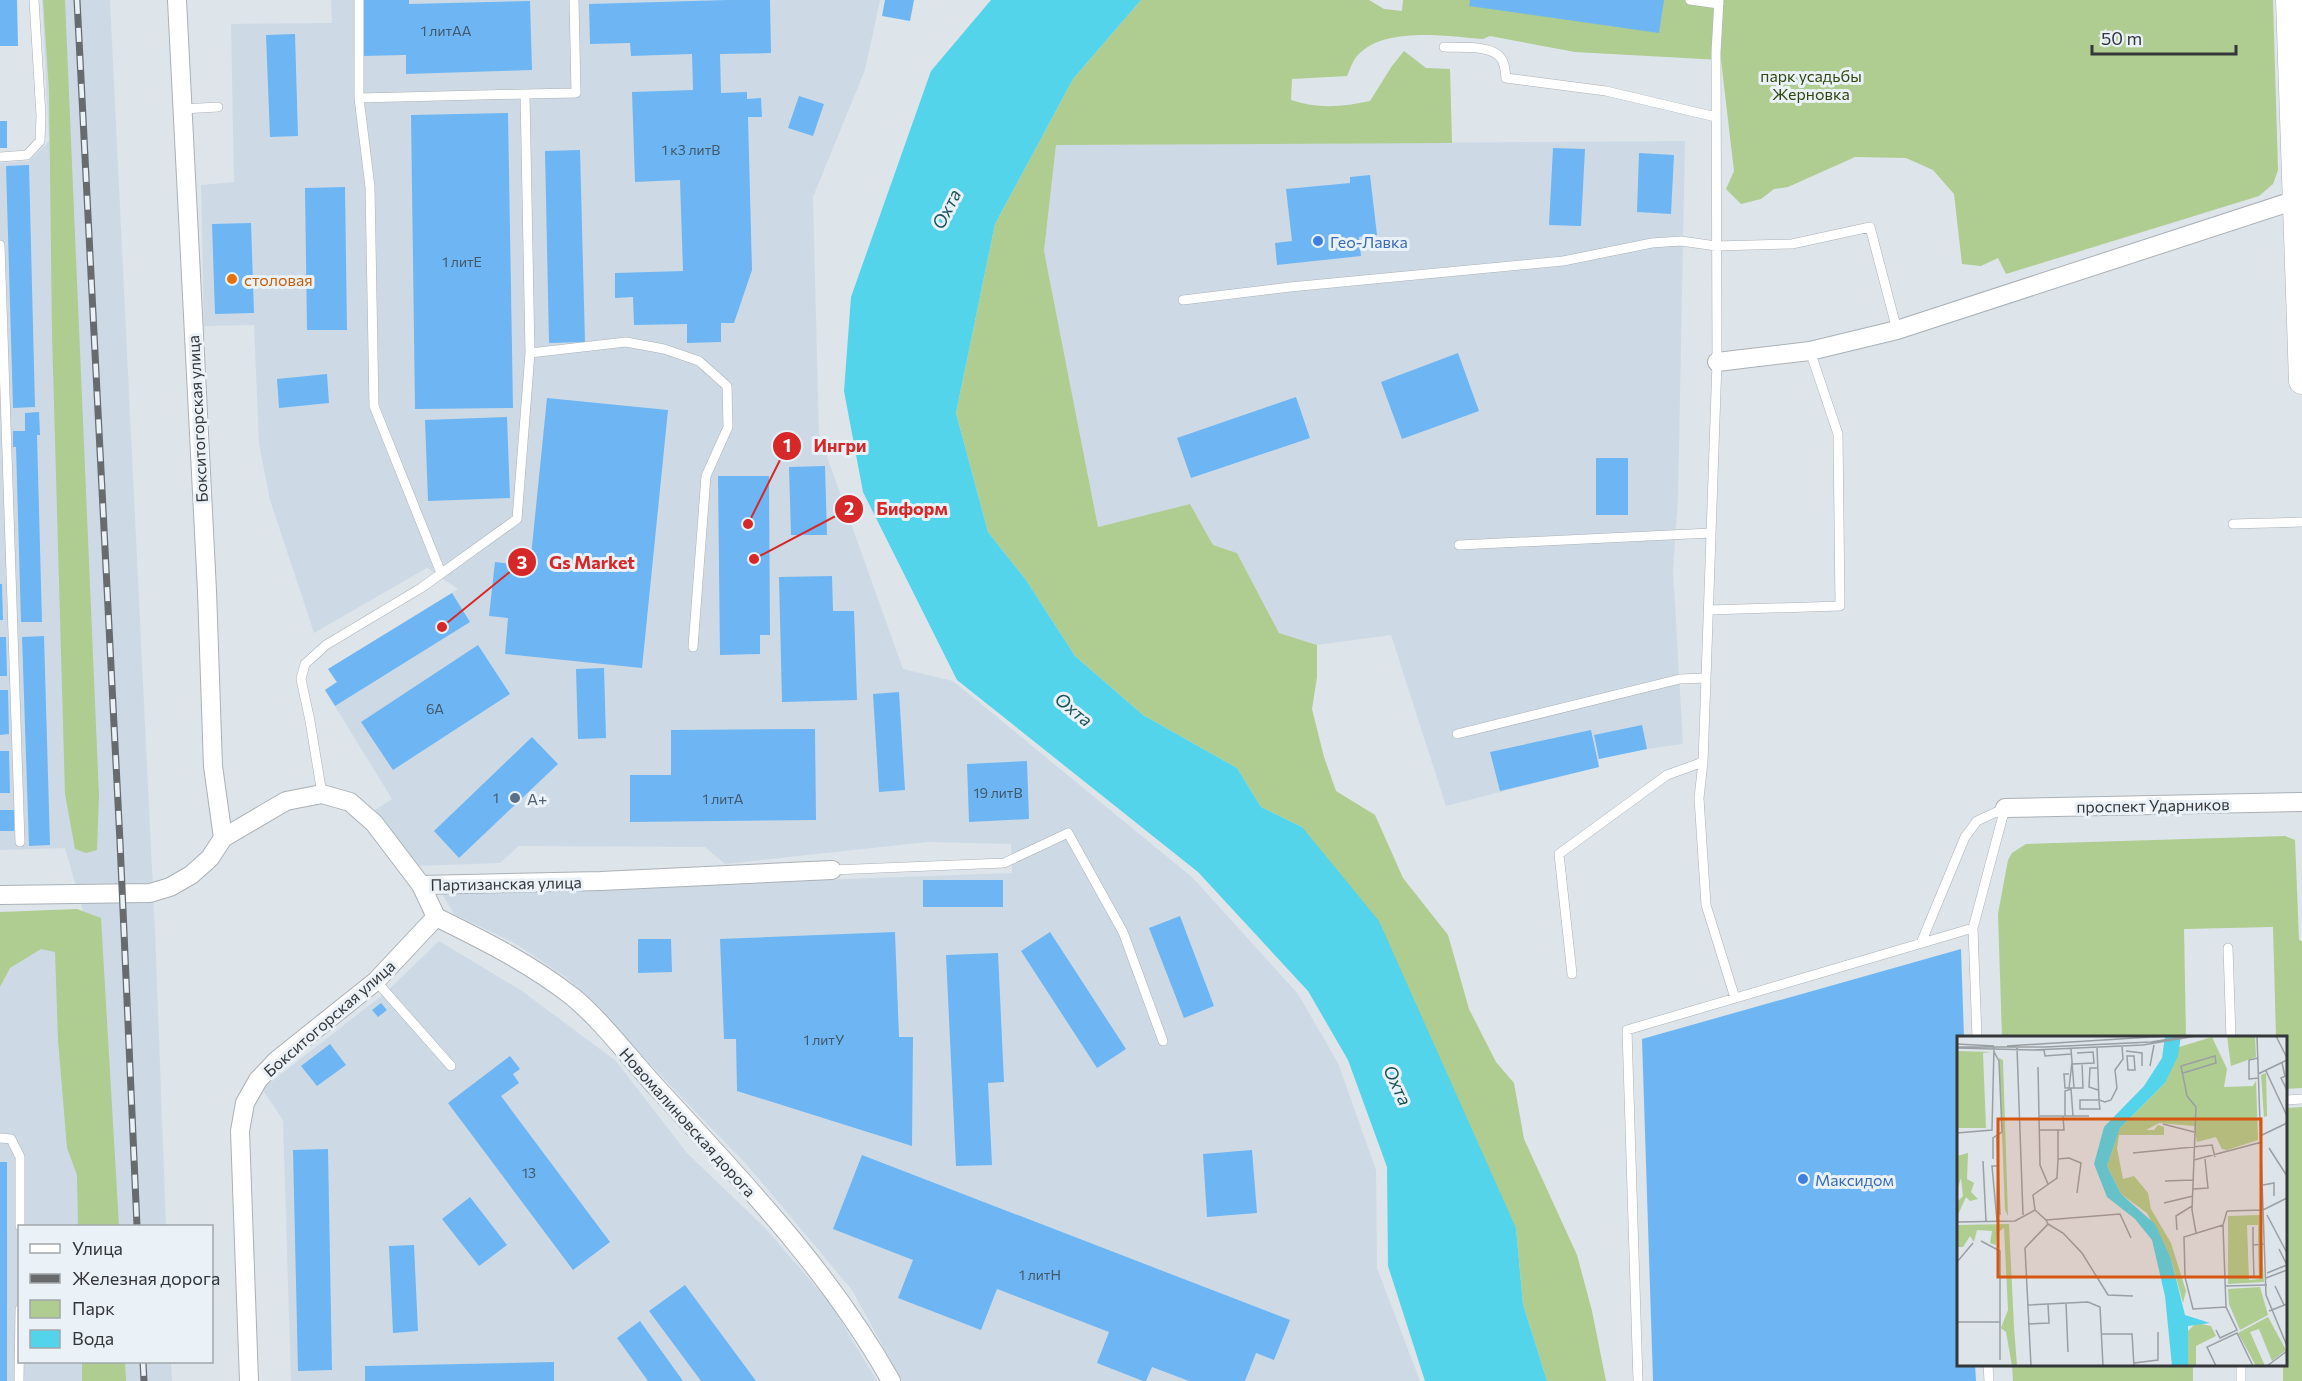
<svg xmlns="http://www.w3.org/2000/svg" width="2302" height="1381" viewBox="0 0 2302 1381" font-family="Commissioner,sans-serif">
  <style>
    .built { fill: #cddae6 }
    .green { fill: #afcc91 }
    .water { fill: #54d4ea }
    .building { fill: #6db6f3 }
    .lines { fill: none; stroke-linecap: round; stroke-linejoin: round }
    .lane-casing { stroke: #aab1b6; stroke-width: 10 }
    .street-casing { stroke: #aab1b6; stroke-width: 20 }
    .secondary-casing { stroke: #aab1b6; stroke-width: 27 }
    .lane { stroke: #fff; stroke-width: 9 }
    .street { stroke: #fff; stroke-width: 18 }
    .secondary { stroke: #fff; stroke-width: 26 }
    .rail-casing { stroke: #676b6e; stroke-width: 7 }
    .rail { stroke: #eaf1f7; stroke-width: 4.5; stroke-dasharray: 14; stroke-linecap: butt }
    .shop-dot { fill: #3f7fe0; stroke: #eaf1f7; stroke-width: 2 }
    .food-dot { fill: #e8710a; stroke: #eaf1f7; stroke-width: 2 }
    .service-dot { fill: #5c6f8a; stroke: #eaf1f7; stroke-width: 2 }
    .labels { text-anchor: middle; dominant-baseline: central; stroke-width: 6; stroke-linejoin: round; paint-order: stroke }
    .number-label { font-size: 14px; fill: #425768 }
    .park-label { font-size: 16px; fill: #2f470e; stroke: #eaf1f7 }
    .shop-label { font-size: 16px; fill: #366cbe; stroke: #eaf1f7; text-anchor: start }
    .food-label { font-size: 16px; fill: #c56008; stroke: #eaf1f7; text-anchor: start }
    .street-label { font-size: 16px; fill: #343739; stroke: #eaf1f7 }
    .service-label { font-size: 16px; fill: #4e5e75; stroke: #eaf1f7; text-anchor: start }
    .water-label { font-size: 18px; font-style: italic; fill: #1b525b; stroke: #eaf1f7 }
    .inset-road { fill: none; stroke: #999fa3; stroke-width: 1.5 }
    .view { fill: #d65610; fill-opacity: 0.15; stroke: #d65610; stroke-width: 3 }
    .inset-edge { fill: none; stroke: #343739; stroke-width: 3 }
    .leader { fill: none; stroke: #d62828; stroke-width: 2 }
    .callout-dot { fill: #d62828; stroke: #eaf1f7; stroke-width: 2 }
    .mark-label { font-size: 18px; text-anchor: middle; font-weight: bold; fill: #fff }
    .callout-label { font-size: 18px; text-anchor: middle; font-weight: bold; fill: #d62828; stroke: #eaf1f7; stroke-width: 6; stroke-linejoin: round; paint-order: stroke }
  </style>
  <rect width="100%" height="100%" fill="#dde4ea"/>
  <path class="built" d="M42,0H110L155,931L166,1226H20V1362H171L172,1381H0V931L86,921L65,848L0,850V163L29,161L49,141Z
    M331,0H880L865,70L813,197L819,434L903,669L953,681L1193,878L1298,994L1338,1063L1376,1170L1377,1268L1420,1381H902L852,1290L747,1165L683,1099L605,1016L567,978L516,944L454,914L440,891L623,887L1012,873L1011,844L927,842L725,864L705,847L519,846L500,863L416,866L375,810L392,799L325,690L336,682L328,669L458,589L427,568L314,633L270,500L259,444L254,325L204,326L201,185L234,182L231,24L332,23Z
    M1685,141L1678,499L1673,570L1683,744L1647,749L1599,758V767L1446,806L1391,635L1317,645L1279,633L1237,553L1213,545L1190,504L1098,527L1044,251L1056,145Z
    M439,941L522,991L616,1061L687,1153L766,1229L830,1303L877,1381H291L283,1120L262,1089L385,993Z"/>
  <path class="green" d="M43,0H65L99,796L97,850L86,853L75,849L65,794L52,334L49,91Z
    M1141,0H1369L1384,9L1402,11L1403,0H2273L2278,170L2273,184L2259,196L2006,274L1998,258L1981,266L1962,264L1954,194L1933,170L1906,158L1855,157L1788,187L1774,189L1761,199L1741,204L1726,189L1734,171L1721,60L1575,52L1490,36L1483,39C1448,36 1384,26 1358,55C1353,60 1350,69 1347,76L1292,79L1291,100C1317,109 1343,107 1370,101L1392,66L1404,51L1426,68L1450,69L1452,143L1056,145L1044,251L1098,527L1190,504L1213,545L1237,553L1279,633L1317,645V677L1312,709L1324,757L1336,791L1375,815L1403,878L1448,935L1469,1009L1496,1062L1514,1083L1524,1139L1577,1255L1592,1311L1606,1381H1547L1523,1304L1516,1228L1302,827L1261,807L1237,768L1143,715L1075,656L1026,580L988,532L956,413L995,224L1073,79Z
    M2285,836L2295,840L2299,940L2302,941V1088L2286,1089V1038L2276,1037L2273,927L2184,929L2186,1037H2002L1998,914L2008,860L2012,853L2026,844Z
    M77,909L101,918L119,1226H78L77,1175L67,1148L58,1040L55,952L41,949L10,968L0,987V912Z
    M2302,1107V1381H2283V1365L2286,1364V1108Z
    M82,1362H125L126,1381H82Z
    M2012,1365H2193V1381H2013Z"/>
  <path class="water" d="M991,0H1141L1073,79L995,224L956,413L988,532L1026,580L1075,656L1143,715L1237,768L1261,807L1302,827L1379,921L1516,1228L1523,1304L1547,1381H1425L1388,1266L1387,1167L1348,1060L1308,991L1198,872L957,680L863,492L844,391L851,297L931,71Z"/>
  <path class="building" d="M0,0H17L18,46H0Z
    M361,0H409V4L530,1L532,70L406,74V55L362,56Z
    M728,0H770L771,53L720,54L721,93L747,92V99L761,98L762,117H748L752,270L734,323H721V342L687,343V324L634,325L633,297L615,298V273L683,271L680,180L635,182L632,92L693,90L692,54L631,56L630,43L590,44L589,4Z
    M885,0H914L910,21L882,16Z
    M1470,0H1664L1659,33L1469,6Z
    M295,34L298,136L270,137L266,35Z
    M799,96L824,104L813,136L788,128Z
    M508,113L513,408L415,409L411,115Z
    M0,121H7V148H0Z
    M1553,148L1585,149L1581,226L1549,225Z
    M580,150L585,342L549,343L545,151Z
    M1639,153L1674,155L1671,214L1637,212Z
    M29,165L35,407L13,408L6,166Z
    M1370,175L1377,235L1359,237L1361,256L1277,265L1275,243L1292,241L1286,189L1350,183V177Z
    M345,187L347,330H307L305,188Z
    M251,223L254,313L215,314L212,224Z
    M1458,353L1479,411L1402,439L1381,382Z
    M327,374L329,403L279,408L277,379Z
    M1296,397L1310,438L1191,478L1177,438Z
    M547,398L668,410L642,668L505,654L508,618L489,616L495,562L530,566Z
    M39,412L40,435H37L42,622H21L16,447H13V431H25V413Z
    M507,417L510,498L428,501L425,420Z
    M1596,458H1628V515H1596Z
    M825,466L827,535H791L789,467Z
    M718,476H769L770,635H760V654L720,655Z
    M832,576L833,611H854L857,700L782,702L779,577Z
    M0,584H2L3,620H0Z
    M452,593L470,622L335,706L325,690L337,682L328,669Z
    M44,636L50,845L29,846L22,637Z
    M0,637H6L7,676H0Z
    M478,645L510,694L393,770L361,722Z
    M604,668L606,738L578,739L576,669Z
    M0,690H8L9,734L0,735Z
    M899,692L905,790L879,792L873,694Z
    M1642,725L1647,749L1599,759L1594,735Z
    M815,729L816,820L630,822V775H671V730Z
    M1591,730L1599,767L1500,791L1490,752Z
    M532,737L558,764L459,858L434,831Z
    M0,751H9L10,793H0Z
    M1027,761L1029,819L969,822L967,764Z
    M0,810H14V831H0Z
    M923,880H1003V907H923Z
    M1180,916L1214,1006L1184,1018L1149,928Z
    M895,932L899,1037H913L912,1146L737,1091L736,1039H724L720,939Z
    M1050,932L1126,1049L1097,1068L1021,951Z
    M638,939H671L672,972L638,973Z
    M1961,949L1964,1038H1958V1364H1975L1976,1381H1653L1642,1039Z
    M998,953L1004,1082L988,1083L992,1165L956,1166L946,955Z
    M381,1003L387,1010L378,1017L372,1010Z
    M330,1044L346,1065L317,1086L301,1066Z
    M510,1056L520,1069L513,1074L519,1083L501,1096L610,1242L573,1270L448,1103Z
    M328,1149L332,1370L298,1371L293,1150Z
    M1252,1150L1257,1213L1207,1217L1203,1154Z
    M862,1155L1290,1320L1274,1360L1256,1353L1245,1381H1189L1152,1367L1146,1381H1143L1097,1363L1109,1332L997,1289L981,1330L898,1298L913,1260L833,1229Z
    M0,1162H7V1381H0Z
    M470,1197L507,1245L479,1266L442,1219Z
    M414,1245L418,1331L393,1333L389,1246Z
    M685,1285L756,1381H701L649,1311Z
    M640,1321L683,1381H648L617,1338Z
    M554,1362V1381H365V1366Z"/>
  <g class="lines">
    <g class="lane-casing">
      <path id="lane" d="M359,0V98L370,187L374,406L441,573
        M1690,0L1719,4
        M1719,0L1716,52L1717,362L1706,678L1703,762L1699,798L1706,905L1735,998
        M1444,47C1459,48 1486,45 1498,55C1505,61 1505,70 1506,78L1606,91L1716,117
        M525,94L576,93L574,0
        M182,109L218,107
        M0,157L27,155L40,141L41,116L34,0
        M0,245L20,842
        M1183,300L1290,287L1563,261L1652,243L1681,241L1716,246L1792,244L1870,227L1897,330
        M530,353L626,342L664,349L699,361L727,386L728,427L706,476L693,647
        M2233,524L2302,522
        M1459,545L1711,533
        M1709,610L1840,606L1838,434L1810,351
        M1457,734L1680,679L1706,678
        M322,794L310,721L301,679L305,664L326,645L421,588L517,519L530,353L525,94L359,98
        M832,870L1004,863L1068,833L1123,932L1163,1041
        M1921,943L1965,837L1977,821L2005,808
        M2228,948L2231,1038
        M1572,974L1559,854L1667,775L1703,762
        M376,981L451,1066
        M1977,1038L1973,928L2005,808
        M2286,1100L2302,1099
        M0,1138L11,1139L20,1157V1226
        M1988,1364L1989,1381
        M2241,1364V1381
        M19,1381L20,1309
        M1638,1381L1627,1030L1973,928"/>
    </g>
    <g class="street-casing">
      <path id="street" d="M177,0L207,591L213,766L223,838
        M1717,362L1810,351L1897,330L2296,200
        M2005,808L2302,802
        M0,895L150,893L170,887L191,875L210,858L223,838L286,801L322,794L350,802L374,823L421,885L601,881L832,870
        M436,917C483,940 531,964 573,997C605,1024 631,1060 659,1090C743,1181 830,1272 891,1381
        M249,1381L240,1131L245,1103L258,1080L277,1060L376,981L436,917L421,885"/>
    </g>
    <g class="secondary-casing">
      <path id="secondary" d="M2289,0L2302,381"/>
    </g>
    <use href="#lane" class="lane"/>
    <use href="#street" class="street"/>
    <use href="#secondary" class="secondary"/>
    <g class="rail-casing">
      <path id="rail" d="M77,0L120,842L137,1226
        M143,1362L144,1381"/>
    </g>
    <use href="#rail" class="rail"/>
  </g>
  <g class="shop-dot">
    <circle cx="1318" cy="241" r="6"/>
    <circle cx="1803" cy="1179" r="6"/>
  </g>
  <circle class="food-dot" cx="232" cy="279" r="6"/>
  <circle class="service-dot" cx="515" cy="798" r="6"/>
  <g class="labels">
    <g class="number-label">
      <text x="446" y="30">1 литАА</text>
      <text x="691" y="149">1 к3 литВ</text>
      <text x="462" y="261">1 литЕ</text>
      <text x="435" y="708">6А</text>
      <text x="998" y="792">19 литВ</text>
      <text x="496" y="797">1</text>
      <text x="723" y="798">1 литА</text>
      <text x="824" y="1039">1 литУ</text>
      <text x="529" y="1172">13</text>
      <text x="1040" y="1274">1 литН</text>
    </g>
    <g class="park-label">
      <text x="1811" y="75">парк усадьбы<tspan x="1811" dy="18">Жерновка</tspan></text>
    </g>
    <g class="shop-label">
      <text x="1330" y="241">Гео-Лавка</text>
      <text x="1815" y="1179">Максидом</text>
    </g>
    <g class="food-label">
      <text x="244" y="279">столовая</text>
    </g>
    <g class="street-label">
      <text transform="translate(197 419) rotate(-93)">Бокситогорская улица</text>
      <text transform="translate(2153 805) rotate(-1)">проспект Ударников</text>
      <text transform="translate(506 883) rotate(-1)">Партизанская улица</text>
      <text transform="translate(329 1018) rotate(-41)">Бокситогорская улица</text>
      <text transform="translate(688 1122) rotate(48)">Новомалиновская дорога</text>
    </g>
    <g class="service-label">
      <text x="527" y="798">А+</text>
    </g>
    <g class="water-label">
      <text transform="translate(946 209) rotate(-63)">Охта</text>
      <text transform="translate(1074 709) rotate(39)">Охта</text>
      <text transform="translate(1398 1085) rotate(65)">Охта</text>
    </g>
  </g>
  <g transform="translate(1957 1036)">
    <rect width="330" height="330" fill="#dde4ea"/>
    <path d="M270,0H298L299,21L274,30ZM255,1L270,33L267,51L296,50L299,45L301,104L270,114L265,113L259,101L240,106L237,90L202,87L189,94H197L201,89L207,91V99H162L160,112L166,143L177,140L191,157L194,173L214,207L229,255L226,267L214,223L190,177L164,158L150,130L163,92L208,47L222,11ZM0,15L34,16L26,17L29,92H0ZM42,22L46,24L51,180L48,174ZM309,37L310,80L307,81L304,39ZM11,117L10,143L17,147L14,156L21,163L13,165L9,161L0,181V166L6,160L4,142L0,154V120ZM303,179L305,207H301V189H290L292,244L302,243L301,210L305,209L307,246L271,248V180ZM52,188L57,291L60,330H55L49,296L44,292L51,274L47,192L40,197L39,209L33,207L35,195L20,194L17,206L13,200L6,211H0V189ZM303,251L311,279L283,294L272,268L271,253ZM311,281L329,314L315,325L302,293L293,296L308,330H299L281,297ZM239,287L254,290L259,300L239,310V330H231L230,296Z" fill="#afcc91"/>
    <path d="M208,0H224L221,20L208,47L163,92L150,130L164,158L198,188L214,223L228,279L253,287L231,290V330H215L208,260L195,204L178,183L150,161L137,128L147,91L187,50L205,22Z" fill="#54d4ea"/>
    <path class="inset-road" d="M300,0L309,259L330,310M319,0L330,22M0,8L37,10M50,10L210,0M0,11H88L194,6L232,0M140,11L142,64L148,66L154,64L160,52L158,34L166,23L165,10M0,12L76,14L186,9L239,0M60,12L66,179M114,13L117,52M87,14L88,20L114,18M169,15L185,17V30M170,20H177L178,34H171ZM301,22L292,24V43L302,42M325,27L328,40L324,42L330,54M115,28L137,27L136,16L120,17M193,30L197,9M81,31L83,129L91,148M140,32H133L132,51L141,54M309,35L330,80M226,37L259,27L258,20L224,30L230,60L239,71L235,174L239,197M112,38H107L108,52H126L125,27M301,38L330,24M112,52L115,26M142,64H123V73H143L142,65M82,80H132M108,80V55L114,53L116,80M206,88L237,96M101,94H107L106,80M0,97L35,94L37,11M303,100L330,87M40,101L43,179M312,112L330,140M176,117L255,109L258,121M36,123V102L45,96L42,25L37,16M101,123L112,122L124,127L120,157M237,124L305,106M26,125L29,185M208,145L236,144M306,149L317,147V160M236,153L251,152L248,123M207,167L236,160M78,174L89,184L163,178L174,202M78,174L76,159L100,142L101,123V94H82M270,175L306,174L330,162M310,179L330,217M40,185L35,130H41M0,186L58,185L78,174M91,188L106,197L125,217L151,259L176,260M266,189L227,201L228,241L236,273L269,271M296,191V209M220,194L219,180L235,170M24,205L43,215V324M0,226L16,207M310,237L330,229L322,213M297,242L296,209L308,208M309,242L330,234M268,250L310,249M318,250L327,269M109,267L111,316M70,269L131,266L143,271L146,330M312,275L330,268M0,286H43M71,288L92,287L91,268M259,294L263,302L280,294L269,271L266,189L270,175M145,298H175L177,330M177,327L201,324V296M74,330L68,212L91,188L89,184M259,330L250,311L280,297L296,330M310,330L330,315"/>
    <path class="view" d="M41,83H304V241H41Z"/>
    <rect width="330" height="330" class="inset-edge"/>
  </g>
  <path class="leader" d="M748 524L787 446M754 559L849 509M442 627L522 562"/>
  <g class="callout-dot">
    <circle cx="748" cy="524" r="6"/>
    <circle cx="754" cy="559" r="6"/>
    <circle cx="442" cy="627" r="6"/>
    <circle cx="787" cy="446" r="15"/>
    <circle cx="849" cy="509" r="15"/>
    <circle cx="522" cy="562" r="15"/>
  </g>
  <g class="mark-label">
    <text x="787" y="452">1</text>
    <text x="849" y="515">2</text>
    <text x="522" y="569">3</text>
  </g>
  <g class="callout-label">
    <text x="840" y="452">Ингри</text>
    <text x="912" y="515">Биформ</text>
    <text x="592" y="569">Gs Market</text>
  </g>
  <rect x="18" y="1225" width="195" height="138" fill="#eaf1f7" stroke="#a1a7ab" stroke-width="1.5"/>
  <rect x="30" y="1244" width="30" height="9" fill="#ffffff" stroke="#a1a7ab" stroke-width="1.5"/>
  <text x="72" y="1255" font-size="18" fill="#343739">Улица</text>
  <rect x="30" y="1274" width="30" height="9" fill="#676b6e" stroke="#a1a7ab" stroke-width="1.5"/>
  <text x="72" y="1285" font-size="18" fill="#343739">Железная дорога</text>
  <rect x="30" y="1300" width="30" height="18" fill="#afcc91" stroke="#a1a7ab" stroke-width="1.5"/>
  <text x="72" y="1315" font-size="18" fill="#343739">Парк</text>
  <rect x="30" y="1330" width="30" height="18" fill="#54d4ea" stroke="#a1a7ab" stroke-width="1.5"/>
  <text x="72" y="1345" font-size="18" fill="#343739">Вода</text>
  <path d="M2092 45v9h144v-9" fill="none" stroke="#343739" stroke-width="3"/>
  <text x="2101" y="45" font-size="18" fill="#343739" stroke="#eaf1f7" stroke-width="4.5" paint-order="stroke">50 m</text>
</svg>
